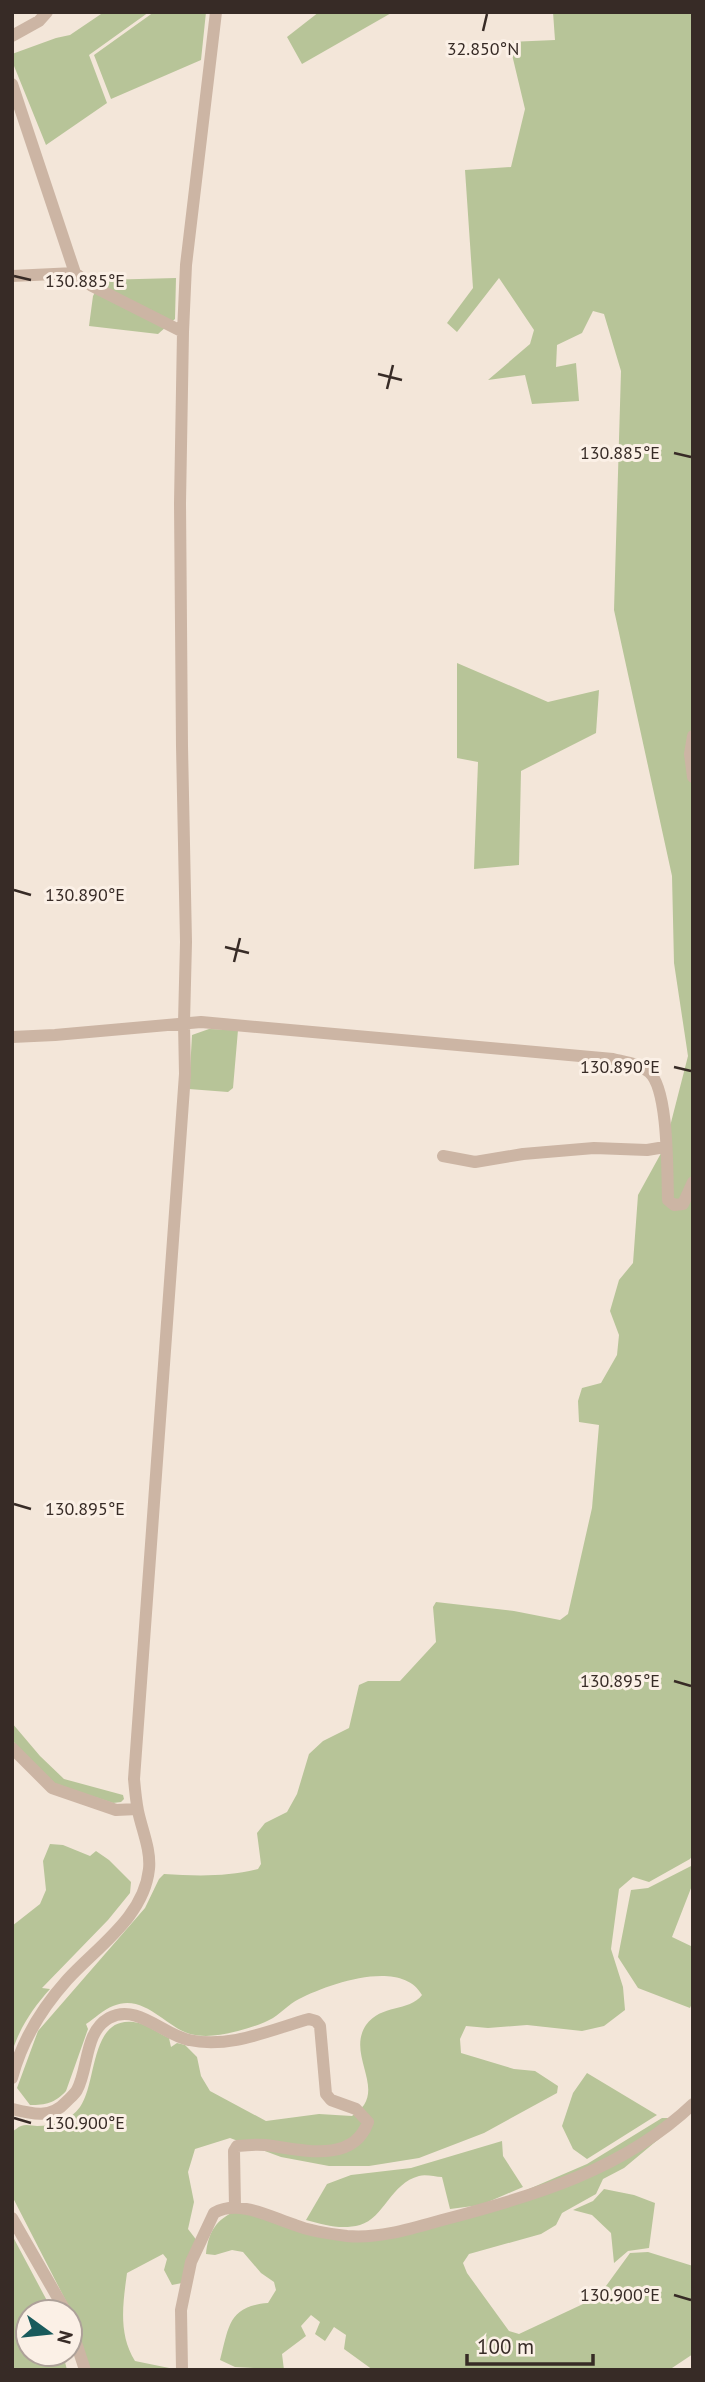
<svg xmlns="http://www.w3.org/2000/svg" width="705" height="2382" viewBox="0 0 705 2382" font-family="'PT Sans',sans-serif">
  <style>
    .green { fill: #b7c498 }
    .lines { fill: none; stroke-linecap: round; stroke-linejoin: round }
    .minor { stroke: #ccb5a4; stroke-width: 12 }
    .ticks { fill: none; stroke: #372b26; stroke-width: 2.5 }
    .ticks-label { font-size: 18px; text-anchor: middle; fill: #372b26; stroke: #fbf0e6; stroke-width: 6; stroke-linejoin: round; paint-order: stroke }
  </style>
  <rect width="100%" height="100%" fill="#f3e6d9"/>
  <path class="green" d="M104,12H149L89,55L107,103L46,145L12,61V54L56,38L70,35Z
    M154,12H206L201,60L111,99L94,55Z
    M319,12H393L302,64L287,37Z
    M553,12H693V1855L690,1859L649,1882L633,1877L619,1889L611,1949L623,1987L625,2010L604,2026L582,2031L527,2025L488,2028L466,2026L460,2039L461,2053L514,2069L535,2071L558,2086L557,2093L484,2133L419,2158L369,2166H329L281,2157L230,2138L195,2149L188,2172L194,2202L188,2229L201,2246L187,2282L172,2285L164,2270L167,2259L163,2254L127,2273C123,2303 118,2334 135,2361L179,2370H90L68,2305L12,2196V2132C15,2130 18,2127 21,2126C26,2124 33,2126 37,2126C53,2126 71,2120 80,2107C98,2082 89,2011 139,2023C149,2026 160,2034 169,2038L171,2047L177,2043L185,2045L197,2057L201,2076L210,2091L266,2121L319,2114L352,2116C356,2113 361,2109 364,2105C379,2082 348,2052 366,2025C381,2004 409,2012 422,1995C401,1958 329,1984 299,1999C289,2004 282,2012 273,2018C263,2024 249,2028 238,2031C223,2035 205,2038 190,2034C164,2026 144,1993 113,2006C104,2009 94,2019 86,2024L88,2029L66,2091C55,2103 46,2105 30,2105L17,2088L38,2031L145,1908L159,1879L164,1874C195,1876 228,1877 258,1869L261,1864L257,1833L265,1823L287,1812L297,1794L309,1754L323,1741L349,1728L359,1685L368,1681H400L436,1642L433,1607L436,1602L514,1611L560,1620L568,1614L592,1508L599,1425L579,1422L578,1401L582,1388L601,1383L617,1355L619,1335L610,1311L619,1280L633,1263L638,1195L665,1146L688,1056L674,963L672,876L614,610L621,371L604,314L593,311L582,333L557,345L556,367L576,363L579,401L532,404L525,375L488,380L530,344L534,330L499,278L457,332L447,323L473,288L465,170L511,167L525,109L509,42L555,40Z
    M176,278L175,319L158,334L89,326L93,296L102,280Z
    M457,663L548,702L599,690L596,733L521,771L519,865L474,869L478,762L457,758Z
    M209,1029L238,1030L233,1088L228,1092L189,1089L192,1035Z
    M12,1723L40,1756L64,1779L123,1795L124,1799L121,1802L113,1803L52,1783L15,1744L12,1738Z
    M50,1844L63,1845L90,1856L96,1851L109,1860L131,1882L130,1893L108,1920L42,1988L50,1989C33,2008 20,2027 12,2052V1926L40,1904L46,1890L43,1861Z
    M693,1865V1883L672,1937L693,1947V2001L690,2008L638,1988L618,1957L631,1890L648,1888Z
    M587,2073L657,2115L587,2159L573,2149L562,2126L573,2093Z
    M662,2118H670L672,2128L624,2168L603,2179L596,2194L562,2213L556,2225L541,2234L469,2254L463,2263L467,2273L509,2331L519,2334L598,2297L630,2253L648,2252L693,2266V2354L669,2370H373L344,2349L346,2335L334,2327L325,2341L315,2334L320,2322L311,2315L301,2326L306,2336L282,2354L284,2370H256L254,2368L235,2367L220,2360C229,2327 228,2306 268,2303L276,2290L274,2282L261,2273L243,2252L232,2250L215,2255L206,2254C208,2233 216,2219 236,2211L353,2233L448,2224L587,2164Z
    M502,2141L503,2156L523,2187L481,2205L450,2209L442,2177C435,2177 426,2174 419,2176C391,2183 384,2218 360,2225C341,2230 324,2225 306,2220L327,2184L351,2175L411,2168Z
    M604,2189L634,2195L655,2203L649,2248L628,2251L614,2263L611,2233L592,2215L573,2210L593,2201Z
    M12,2235L53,2312H28V2354H63L67,2370H12Z"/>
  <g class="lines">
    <path class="minor" d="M12,36L39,21L47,12
      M12,84L75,273L92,286L183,332
      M12,276L75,273
      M693,736L690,754L693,777
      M12,1037L55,1035L201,1022L613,1059C625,1062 640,1064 649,1072C669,1089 667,1173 668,1200L674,1205L683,1204L693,1182
      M443,1156L475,1162L523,1154L594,1148L647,1150L665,1147
      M12,1748L52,1788L116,1810L137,1809
      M12,2078C22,2040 41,2009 67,1980C97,1947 144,1917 149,1869C151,1850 142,1830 138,1811C136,1801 135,1790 134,1779L185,1074L184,1023L186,942L182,746L180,503L183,332L186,265L216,12
      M12,2109C32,2114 51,2119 66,2102C70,2098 75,2094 77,2090C89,2068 84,2032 109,2018C137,2003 163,2035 189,2040C229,2049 270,2030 309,2019L316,2021L320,2026L326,2094L331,2100L356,2109L368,2122C353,2165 299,2149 265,2145C255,2144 246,2145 237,2146L234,2151L235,2207
      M12,2218L66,2312
      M70,2324L85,2370
      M182,2370L181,2310L191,2262L214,2213C239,2199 270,2217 295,2225C310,2231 330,2234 347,2236C380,2239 414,2228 446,2219C534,2196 625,2169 693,2104"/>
  </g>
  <path class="ticks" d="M483,31L487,14M14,276L31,280M378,374L402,380M387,389L393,365M674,453L691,457M14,890L31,895M225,947L249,953M234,962L240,938M674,1067L691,1071M14,1504L31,1509M674,1681L691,1686M14,2118L31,2123M674,2295L691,2300"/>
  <g class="ticks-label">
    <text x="483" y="55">32.850°N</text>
    <text x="85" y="287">130.885°E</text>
    <text x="620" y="459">130.885°E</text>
    <text x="85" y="901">130.890°E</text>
    <text x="620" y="1073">130.890°E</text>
    <text x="85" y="1515">130.895°E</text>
    <text x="620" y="1687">130.895°E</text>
    <text x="85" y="2129">130.900°E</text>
    <text x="620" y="2301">130.900°E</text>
  </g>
  <rect width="705" height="2382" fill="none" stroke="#372b26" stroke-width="28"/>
  <g transform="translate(49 2333) rotate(105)"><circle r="33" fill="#fbf0e6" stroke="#ada199" stroke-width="2"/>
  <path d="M0-5L12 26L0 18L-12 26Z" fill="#195b5c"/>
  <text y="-10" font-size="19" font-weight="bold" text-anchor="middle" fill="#372b26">N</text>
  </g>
  <path d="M467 2354v10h126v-10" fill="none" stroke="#372b26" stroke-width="3.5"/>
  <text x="477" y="2354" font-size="21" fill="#372b26" stroke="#fbf0e6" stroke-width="5" paint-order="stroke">100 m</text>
</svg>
